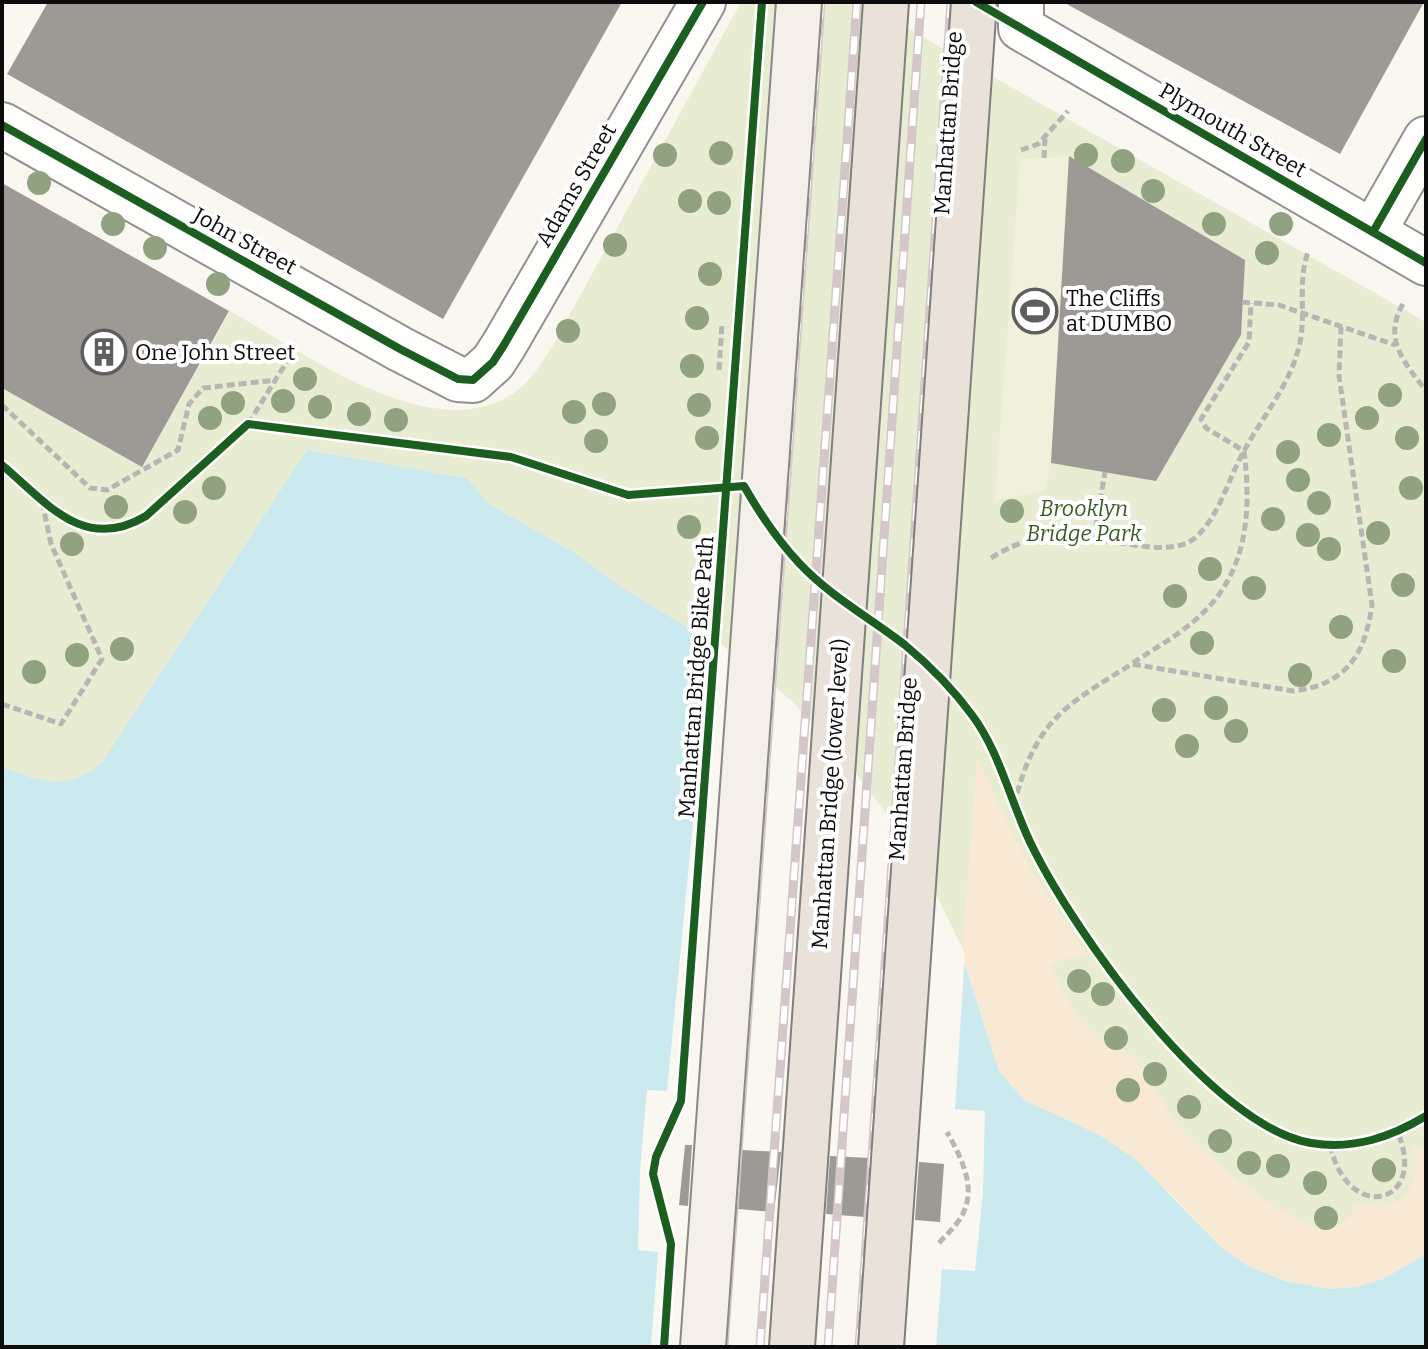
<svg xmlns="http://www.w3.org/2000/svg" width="1428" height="1349" viewBox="0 0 1428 1349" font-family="Bitter,serif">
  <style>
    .green { fill: #e7ecd2 }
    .sand { fill: #f7e9d4 }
    .pitch { fill: #f0f0dc }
    .water { fill: #caeaf0 }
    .pier { fill: #faf6f0 }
    .building { fill: #9d9a96 }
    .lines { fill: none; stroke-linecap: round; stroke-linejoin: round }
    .minor-casing { stroke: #93918f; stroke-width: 48 }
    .path { stroke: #b7b6b5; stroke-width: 5; stroke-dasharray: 8 4; stroke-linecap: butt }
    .minor { stroke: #fefefd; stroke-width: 44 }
    .rail-casing { stroke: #d5c6c8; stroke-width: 9 }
    .rail { stroke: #fff; stroke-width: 6; stroke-dasharray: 18; stroke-linecap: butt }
    .secondary-bridge-casing { stroke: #8a8885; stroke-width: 48; stroke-linecap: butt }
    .primary-bridge-casing { stroke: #807f7c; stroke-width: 48; stroke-linecap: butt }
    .path-bridge { stroke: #b7b6b5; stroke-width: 5; stroke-dasharray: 8 4; stroke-linecap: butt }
    .secondary-bridge { stroke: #f4f0e9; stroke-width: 44 }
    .primary-bridge { stroke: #eae2d9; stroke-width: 44 }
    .cycleway-casing { stroke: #fff; stroke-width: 13 }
    .cycleway { stroke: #1b5e20; stroke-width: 8 }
    .tree { fill: #90a27f }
    .labels { text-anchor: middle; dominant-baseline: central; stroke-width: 8; stroke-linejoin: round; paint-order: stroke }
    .street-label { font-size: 22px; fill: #0c0c0c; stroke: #fff }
    .poi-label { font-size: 22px; fill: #0c0c0c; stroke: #fff; text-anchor: start }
    .park-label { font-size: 22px; font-style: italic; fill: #395d23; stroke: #fff }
  </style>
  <rect width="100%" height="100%" fill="#faf6f0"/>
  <path class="green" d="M741,2H861L1426,322V1254L1169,1192L1058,1117L962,956L729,654L620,586L575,553L488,503L467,478L307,450L101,764C62,792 44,782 2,767V388L145,461L230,311C303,352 436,452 518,390C532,379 542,362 552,347Z"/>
  <path class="sand" d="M977,759L1029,867L1089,957L1059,959L1051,966C1063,990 1075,1021 1097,1037C1113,1048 1131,1051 1143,1067C1154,1084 1162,1104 1174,1120C1196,1149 1291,1229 1327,1229C1338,1228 1345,1221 1353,1214L1354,1202C1399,1219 1426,1188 1412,1144L1426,1153V1254L1383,1279L1356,1287L1329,1289L1285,1281L1248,1266L1222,1248L1169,1192L1058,1117L1024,1100L999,1071L962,956Z"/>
  <path class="pitch" d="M1069,156L1051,463L1046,490L995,501L1020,159Z"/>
  <path class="water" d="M307,450L467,478L488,503L575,553L620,586L730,654L962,956L999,1071L1024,1100L1099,1135L1135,1159L1222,1248L1248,1266L1285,1281L1329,1289L1356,1287L1383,1279L1426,1254V1347H2V767C44,782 62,792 101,764Z"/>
  <path class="pier" d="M711,636L791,700L845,759L917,854L965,954L955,1109L985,1111L983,1193L975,1271L942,1269L936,1347H651L658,1252L638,1250L640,1170L647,1090L667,1091Z"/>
  <path class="building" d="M48,2H622L443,319L7,74Z
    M1063,2H1424L1340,154Z
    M1069,156L1245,260L1241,335L1156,481L1051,463Z
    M2,183L229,311L142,467L2,388Z
    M685,1145H692L688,1206L679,1205Z
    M742,1150L781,1152L774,1212L738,1209Z
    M830,1156L869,1158L865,1217L826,1214Z
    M919,1162L944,1164L940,1222L915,1220Z"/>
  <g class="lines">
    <g class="minor-casing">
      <path id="minor" d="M1021,2V28L1426,263
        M2,125L400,349L458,379L473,380L493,362L504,345L703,2
        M1373,232L1426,139"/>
    </g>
    <path class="path" d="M1021,150L1038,144L1068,111
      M1044,158L1045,139
      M1242,302L1279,305L1395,345
      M1403,304C1382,339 1405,363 1426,391
      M719,370L722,324
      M2,405L90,488L107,490L178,450L189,404L203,388L277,380
      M248,424L296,347
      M2,465C47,503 84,553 146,516L248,424L511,457L628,495H660L716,487
      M1094,537L1105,472
      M991,558C1051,521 1086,540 1150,547C1166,548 1184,548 1196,537C1220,515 1228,479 1244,451C1264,414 1294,380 1301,337C1305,309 1298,280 1308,252
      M1133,663C1153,649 1176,637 1194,621C1247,577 1252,515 1244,451L1206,428L1201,419L1249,342L1251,303
      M2,704L61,724L102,659L51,544L42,501
      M979,726C998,766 1012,809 1033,848C1078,936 1209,1125 1311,1143C1353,1151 1391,1137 1426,1116
      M1014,805C1035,722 1062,707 1132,664L1293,691C1346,685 1365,655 1372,605L1339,376L1341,327
      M1330,1145C1348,1225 1428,1205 1398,1133"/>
    <use href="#minor" class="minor"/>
    <g class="rail-casing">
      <path id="rail" d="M724,1347L821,2
        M760,1347L857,2
        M828,1347L921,2
        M859,1347L951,2"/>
    </g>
    <use href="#rail" class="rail"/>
    <g class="secondary-bridge-casing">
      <path id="secondary-bridge" d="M703,1347L799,2"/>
    </g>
    <g class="primary-bridge-casing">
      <path id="primary-bridge" d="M792,1347L886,2
        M881,1347L974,2"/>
    </g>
    <path class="path-bridge" d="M939,1243C945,1236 951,1231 957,1223C980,1193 963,1161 947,1132"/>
    <use href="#secondary-bridge" class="secondary-bridge"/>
    <use href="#primary-bridge" class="primary-bridge"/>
    <g class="cycleway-casing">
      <path id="cycleway" d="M976,2L1426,263
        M2,125L400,349L458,379L473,380L493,362L504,345L703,2
        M1373,232L1426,139
        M2,465C47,503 84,553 146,516L248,424L511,457L628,495L744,486C760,514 777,540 800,564C830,596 870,618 905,645C929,665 953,689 972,715C1000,752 1011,804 1032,846C1075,933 1211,1126 1311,1143C1354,1150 1391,1137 1426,1116
        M664,1347L671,1244L653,1174L656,1157L681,1101L762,2"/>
    </g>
    <use href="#cycleway" class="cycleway"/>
  </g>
  <g class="tree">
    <circle cx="721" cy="153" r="12"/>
    <circle cx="665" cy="155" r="12"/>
    <circle cx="1086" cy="155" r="12"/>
    <circle cx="1123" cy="161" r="12"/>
    <circle cx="39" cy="183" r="12"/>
    <circle cx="1153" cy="191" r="12"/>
    <circle cx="690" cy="201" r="12"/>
    <circle cx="719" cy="203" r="12"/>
    <circle cx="113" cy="224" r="12"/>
    <circle cx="1214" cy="224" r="12"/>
    <circle cx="1281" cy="224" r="12"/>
    <circle cx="615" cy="245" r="12"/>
    <circle cx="155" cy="248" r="12"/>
    <circle cx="1267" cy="253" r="12"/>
    <circle cx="710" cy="274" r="12"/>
    <circle cx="218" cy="284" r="12"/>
    <circle cx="697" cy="318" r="12"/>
    <circle cx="568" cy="331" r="12"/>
    <circle cx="692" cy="366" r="12"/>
    <circle cx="305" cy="379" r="12"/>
    <circle cx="1390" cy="395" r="12"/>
    <circle cx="283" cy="401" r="12"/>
    <circle cx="233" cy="403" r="12"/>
    <circle cx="604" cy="404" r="12"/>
    <circle cx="699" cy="405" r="12"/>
    <circle cx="320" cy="407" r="12"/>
    <circle cx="574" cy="412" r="12"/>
    <circle cx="359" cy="414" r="12"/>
    <circle cx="210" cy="418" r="12"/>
    <circle cx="1367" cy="418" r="12"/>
    <circle cx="396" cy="420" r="12"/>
    <circle cx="1329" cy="435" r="12"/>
    <circle cx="707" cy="438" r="12"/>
    <circle cx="1407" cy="438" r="12"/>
    <circle cx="596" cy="441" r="12"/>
    <circle cx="1288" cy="452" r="12"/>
    <circle cx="1298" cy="480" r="12"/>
    <circle cx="214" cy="488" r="12"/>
    <circle cx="1411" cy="488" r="12"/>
    <circle cx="1319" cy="503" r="12"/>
    <circle cx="116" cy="507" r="12"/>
    <circle cx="1012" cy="511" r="12"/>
    <circle cx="185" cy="512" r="12"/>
    <circle cx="1273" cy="519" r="12"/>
    <circle cx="689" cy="527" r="12"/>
    <circle cx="1378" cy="533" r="12"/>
    <circle cx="1308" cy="535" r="12"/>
    <circle cx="72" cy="544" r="12"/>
    <circle cx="1329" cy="549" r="12"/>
    <circle cx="1210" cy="569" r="12"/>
    <circle cx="1403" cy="585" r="12"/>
    <circle cx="1254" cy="588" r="12"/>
    <circle cx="1175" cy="596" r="12"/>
    <circle cx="1341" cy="627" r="12"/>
    <circle cx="1202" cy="643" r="12"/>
    <circle cx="122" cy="649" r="12"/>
    <circle cx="77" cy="655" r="12"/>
    <circle cx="1394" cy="661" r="12"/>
    <circle cx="34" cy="672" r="12"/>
    <circle cx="1300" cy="675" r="12"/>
    <circle cx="1216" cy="708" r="12"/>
    <circle cx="1164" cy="710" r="12"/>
    <circle cx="1236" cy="731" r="12"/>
    <circle cx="1187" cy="746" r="12"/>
    <circle cx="1079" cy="981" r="12"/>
    <circle cx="1103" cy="994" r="12"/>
    <circle cx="1116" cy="1038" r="12"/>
    <circle cx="1155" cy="1074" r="12"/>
    <circle cx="1128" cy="1090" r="12"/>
    <circle cx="1189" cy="1107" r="12"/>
    <circle cx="1220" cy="1141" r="12"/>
    <circle cx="1249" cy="1163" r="12"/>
    <circle cx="1278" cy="1166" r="12"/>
    <circle cx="1384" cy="1170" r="12"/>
    <circle cx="1315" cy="1183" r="12"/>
    <circle cx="1326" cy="1218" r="12"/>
  </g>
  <defs>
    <g id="stadium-ring" transform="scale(2.3)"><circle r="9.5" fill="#fff" stroke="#5f5e5c" stroke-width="1.5"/><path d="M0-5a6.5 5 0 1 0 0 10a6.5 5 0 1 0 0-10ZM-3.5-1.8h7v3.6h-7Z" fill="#5f5e5c"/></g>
    <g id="building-ring" transform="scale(2.3)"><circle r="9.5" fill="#fff" stroke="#5f5e5c" stroke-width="1.5"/><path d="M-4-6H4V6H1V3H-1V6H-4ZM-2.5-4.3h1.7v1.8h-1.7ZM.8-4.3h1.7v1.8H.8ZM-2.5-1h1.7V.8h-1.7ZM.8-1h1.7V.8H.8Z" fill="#5f5e5c"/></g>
  </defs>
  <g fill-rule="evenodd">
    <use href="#stadium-ring" x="1035" y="311"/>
    <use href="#building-ring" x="104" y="352"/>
  </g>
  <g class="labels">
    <g class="street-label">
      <text transform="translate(948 123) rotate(-86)">Manhattan Bridge</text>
      <text transform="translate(1233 130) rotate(30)">Plymouth Street</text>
      <text transform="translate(576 185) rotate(-60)">Adams Street</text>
      <text transform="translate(245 241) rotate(29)">John Street</text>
      <text transform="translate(696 677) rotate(-86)">Manhattan Bridge Bike Path</text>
      <text transform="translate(903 769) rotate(-86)">Manhattan Bridge</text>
      <text transform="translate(830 794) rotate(-86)">Manhattan Bridge (lower level)</text>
    </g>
    <g class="poi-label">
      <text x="1066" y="298">The Cliffs<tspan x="1066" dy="25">at DUMBO</tspan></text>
      <text x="135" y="352">One John Street</text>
    </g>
    <g class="park-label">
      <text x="1084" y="508">Brooklyn<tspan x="1084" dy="25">Bridge Park</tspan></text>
    </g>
  </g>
  <rect width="1428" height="1349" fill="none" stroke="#0c0c0c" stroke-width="8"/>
</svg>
